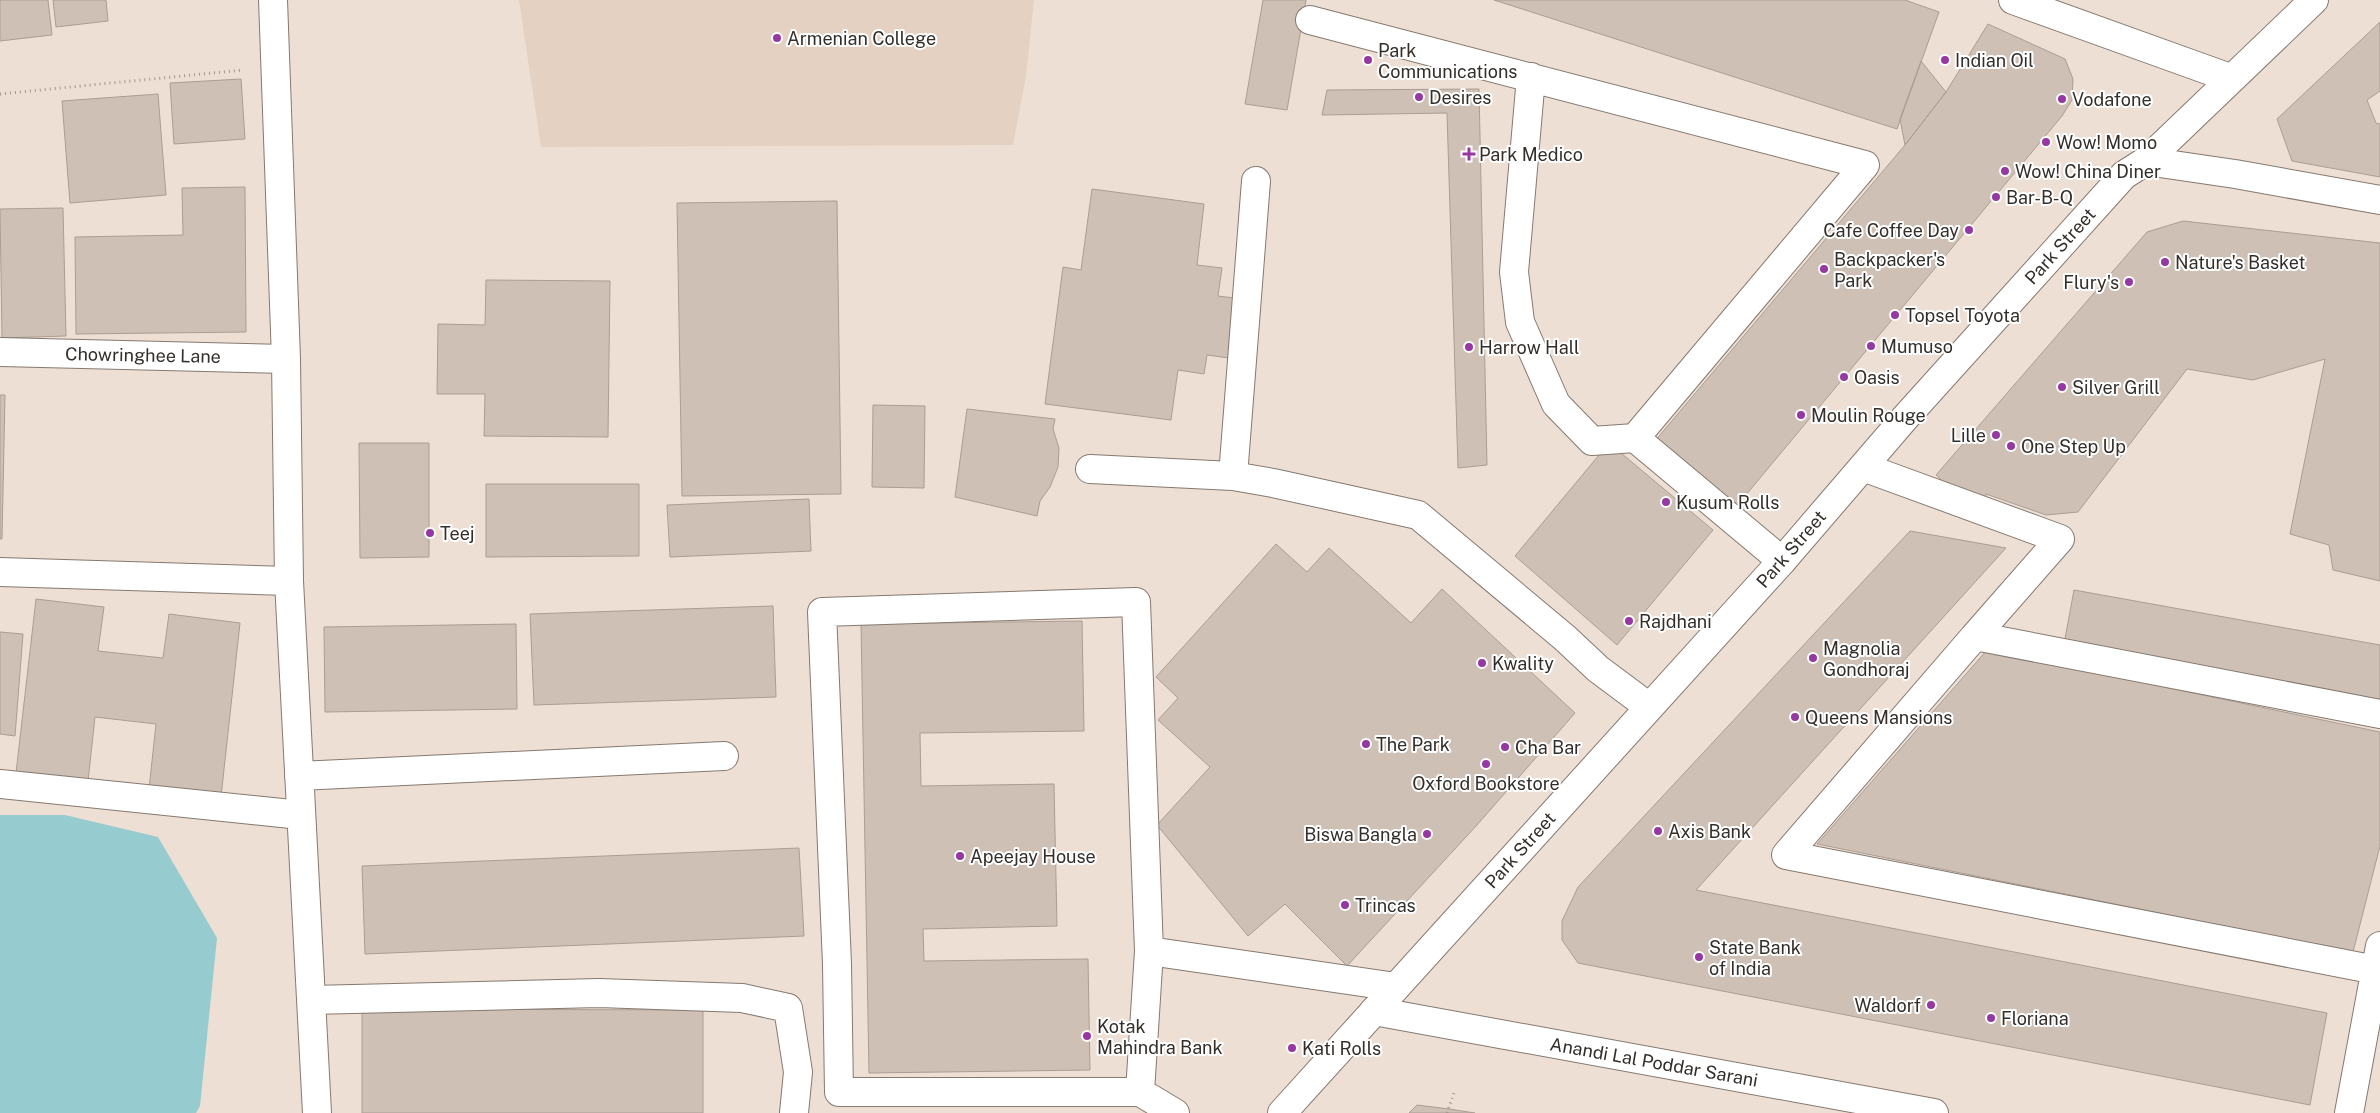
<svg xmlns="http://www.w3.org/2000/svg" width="2380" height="1113" viewBox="0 0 2380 1113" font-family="'Public Sans',sans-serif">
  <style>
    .built { fill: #e5d1c1 }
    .water { fill: #96cbcf }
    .building { fill: #cec0b5; stroke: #aa9d93 }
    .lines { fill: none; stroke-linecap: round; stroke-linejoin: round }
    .minor-casing { stroke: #86796f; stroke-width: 30 }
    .major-casing { stroke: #86796f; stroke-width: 30 }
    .path { stroke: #a1978f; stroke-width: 3; stroke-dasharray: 1 4; stroke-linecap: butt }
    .minor { stroke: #fff; stroke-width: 28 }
    .major { stroke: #fff; stroke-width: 28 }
    .poi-dot { fill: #9538a1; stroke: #fff; stroke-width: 2 }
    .labels { text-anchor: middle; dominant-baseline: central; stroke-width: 4; stroke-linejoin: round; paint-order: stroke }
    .poi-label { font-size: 18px; fill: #332e2a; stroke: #fff; text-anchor: start }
    .street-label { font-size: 18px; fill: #332e2a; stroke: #fff }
  </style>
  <rect width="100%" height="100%" fill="#eddfd4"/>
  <path class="built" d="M519,0H1034L1026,76L1013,145L541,147Z"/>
  <path class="water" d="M0,815H65L158,837L217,938L200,1106L196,1113H0Z"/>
  <path class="building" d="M0,0H48L52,35L0,41Z
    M53,0H106L108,21L56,27Z
    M1263,0H1306L1287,110L1245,104Z
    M1494,0H1905L1939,12L1897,129Z
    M2380,22V91L2367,100L2376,123L2380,124V177L2292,161L2277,119Z
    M1988,24L2065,59L2073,79L2072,100L2062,116L1735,508L1654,442L1905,145L1946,92Z
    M1921,61L1946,92L1905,145L1900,119Z
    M241,79L245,139L174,144L170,83Z
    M1479,89L1487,465L1458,468L1447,113L1322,115L1327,90Z
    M158,94L166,195L70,203L62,101Z
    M245,187L246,332L76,334L75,237L183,235L182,188Z
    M1092,189L1204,204L1197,265L1222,268L1218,296L1243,299L1236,359L1207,355L1204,374L1178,370L1171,420L1045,404L1063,267L1081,270Z
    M837,201L841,494L682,496L677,203Z
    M63,208L66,336L2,338L0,209Z
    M2183,221L2380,243V581L2333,570L2329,545L2290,534L2325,359L2253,380L2187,369L2078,512L2046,515L1986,494L1985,508L1953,491L1936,475L2147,232Z
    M486,280L610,281L608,437L484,436L485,394H437L438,324L485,325Z
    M0,395H5L2,539H0Z
    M873,405L925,406L924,488L872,487Z
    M967,409L1055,419L1053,429L1059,448L1058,467L1050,487L1040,501L1037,516L955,497Z
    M359,443H429V557L360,558Z
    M1609,443L1713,530L1617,645L1515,556Z
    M486,484H639V556L486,557Z
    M809,499L811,551L670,557L667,505Z
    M1910,531L2006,548L1696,890L2327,1013L2310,1105L1578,963L1562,940V921L1578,887Z
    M1276,544L1307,572L1329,548L1411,623L1442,589L1575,713L1477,825L1347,966L1285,904L1248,936L1157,825L1210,767L1158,720L1178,698L1156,677Z
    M2074,590L2380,645V700L2064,644Z
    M36,599L104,607L98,651L163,658L169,614L240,623L221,797L149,789L156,724L95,717L88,781L16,773Z
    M773,606L776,697L534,705L530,614Z
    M1082,621L1084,731L920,733L921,786L1054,784L1057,926L923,929L924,961L1088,959L1090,1070L869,1073L861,624Z
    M516,624L517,709L325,712L324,627Z
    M0,632L23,634L15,736L0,734Z
    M1987,650L2380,732V846L2353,952L1817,844Z
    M799,848L804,936L365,954L362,866Z
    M362,1009L703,1010V1113H362Z
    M1417,1105L1449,1109L1475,1113H1409Z"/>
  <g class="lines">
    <g class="minor-casing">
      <path id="minor" d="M273,0L286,359L289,581L317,1113
        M1310,20L1865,165L1635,438
        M1531,77L1514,272L1520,322L1556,404L1592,441L1635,438L1782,561
        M2146,161L2235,174L2380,200
        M0,352L286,359
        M1863,467L2060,539L1975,636
        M1090,469L1233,476L1273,483L1418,515L1565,638L1598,669L1649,707
        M1233,476L1256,181
        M0,572L289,581
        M299,776L724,756
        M0,784L301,815
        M1149,951L1396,987
        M2376,970L1786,855L1975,636L2380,714
        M311,1000L599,993L742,998L788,1008L798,1072L794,1113
        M1374,1011L1934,1113
        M1140,1092H839L837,964L822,612L1136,602L1149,951L1140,1092L1175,1113
        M2349,1113L2380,946"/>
    </g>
    <g class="major-casing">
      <path id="major" d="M2013,0L2230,78
        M1282,1113L1782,561L1904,419L2124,175L2146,161L2314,0"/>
    </g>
    <path class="path" d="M0,94L243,70
      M1447,1113L1454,1093"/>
    <use href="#minor" class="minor"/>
    <use href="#major" class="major"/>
  </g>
  <g class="poi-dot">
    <circle cx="777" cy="38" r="5"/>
    <circle cx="1368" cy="60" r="5"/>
    <circle cx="1945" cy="60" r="5"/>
    <circle cx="1419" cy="97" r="5"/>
    <circle cx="2062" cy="99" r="5"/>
    <circle cx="2046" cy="142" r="5"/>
    <path d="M1466.5 146.5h5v5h5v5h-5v5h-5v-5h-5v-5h5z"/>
    <circle cx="2005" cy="171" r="5"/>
    <circle cx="1996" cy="197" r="5"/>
    <circle cx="1969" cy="230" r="5"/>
    <circle cx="2165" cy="262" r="5"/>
    <circle cx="1824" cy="269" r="5"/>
    <circle cx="2129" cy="282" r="5"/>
    <circle cx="1895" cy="315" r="5"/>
    <circle cx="1871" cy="346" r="5"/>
    <circle cx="1469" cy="347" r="5"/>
    <circle cx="1844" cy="377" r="5"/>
    <circle cx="2062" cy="387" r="5"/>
    <circle cx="1801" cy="415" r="5"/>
    <circle cx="1996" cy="435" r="5"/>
    <circle cx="2011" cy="446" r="5"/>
    <circle cx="1666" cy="502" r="5"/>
    <circle cx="430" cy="533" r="5"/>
    <circle cx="1629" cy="621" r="5"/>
    <circle cx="1813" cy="658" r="5"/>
    <circle cx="1482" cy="663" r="5"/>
    <circle cx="1795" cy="717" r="5"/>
    <circle cx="1366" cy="744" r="5"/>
    <circle cx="1505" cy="747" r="5"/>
    <circle cx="1486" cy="764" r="5"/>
    <circle cx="1658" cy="831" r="5"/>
    <circle cx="1427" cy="834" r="5"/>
    <circle cx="960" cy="856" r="5"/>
    <circle cx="1345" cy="905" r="5"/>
    <circle cx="1699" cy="957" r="5"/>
    <circle cx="1931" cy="1005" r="5"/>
    <circle cx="1991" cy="1018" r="5"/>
    <circle cx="1087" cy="1036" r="5"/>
    <circle cx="1292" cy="1048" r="5"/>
  </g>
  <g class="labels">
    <g class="poi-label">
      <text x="787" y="38">Armenian College</text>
      <text x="1378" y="50">Park<tspan x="1378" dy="21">Communications</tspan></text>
      <text x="1955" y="60">Indian Oil</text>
      <text x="1429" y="97">Desires</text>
      <text x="2072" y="99">Vodafone</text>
      <text x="2056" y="142">Wow! Momo</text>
      <text x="1479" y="154">Park Medico</text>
      <text x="2015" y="171">Wow! China Diner</text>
      <text x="2006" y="197">Bar-B-Q</text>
      <text x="1959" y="230" text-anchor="end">Cafe Coffee Day</text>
      <text x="1834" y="259">Backpacker's<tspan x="1834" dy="21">Park</tspan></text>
      <text x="2175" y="262">Nature's Basket</text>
      <text x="2119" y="282" text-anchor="end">Flury's</text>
      <text x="1905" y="315">Topsel Toyota</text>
      <text x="1881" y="346">Mumuso</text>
      <text x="1479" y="347">Harrow Hall</text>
      <text x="1854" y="377">Oasis</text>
      <text x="2072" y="387">Silver Grill</text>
      <text x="1811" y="415">Moulin Rouge</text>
      <text x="1986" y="435" text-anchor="end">Lille</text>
      <text x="2021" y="446">One Step Up</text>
      <text x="1676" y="502">Kusum Rolls</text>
      <text x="440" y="533">Teej</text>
      <text x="1639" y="621">Rajdhani</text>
      <text x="1823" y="648">Magnolia<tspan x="1823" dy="21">Gondhoraj</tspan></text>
      <text x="1492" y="663">Kwality</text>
      <text x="1805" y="717">Queens Mansions</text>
      <text x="1376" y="744">The Park</text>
      <text x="1515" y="747">Cha Bar</text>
      <text x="1486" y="783" text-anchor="middle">Oxford Bookstore</text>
      <text x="1668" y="831">Axis Bank</text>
      <text x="1417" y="834" text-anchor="end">Biswa Bangla</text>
      <text x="970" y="856">Apeejay House</text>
      <text x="1355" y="905">Trincas</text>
      <text x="1709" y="947">State Bank<tspan x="1709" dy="21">of India</tspan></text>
      <text x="1921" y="1005" text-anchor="end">Waldorf</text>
      <text x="2001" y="1018">Floriana</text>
      <text x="1097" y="1026">Kotak<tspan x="1097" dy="21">Mahindra Bank</tspan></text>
      <text x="1302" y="1048">Kati Rolls</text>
    </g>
    <g class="street-label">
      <text transform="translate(2060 246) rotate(-48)">Park Street</text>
      <text transform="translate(143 355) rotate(1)">Chowringhee Lane</text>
      <text transform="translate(1791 549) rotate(-49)">Park Street</text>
      <text transform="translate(1520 850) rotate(-48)">Park Street</text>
      <text transform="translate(1654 1062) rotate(10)">Anandi Lal Poddar Sarani</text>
    </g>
  </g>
</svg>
